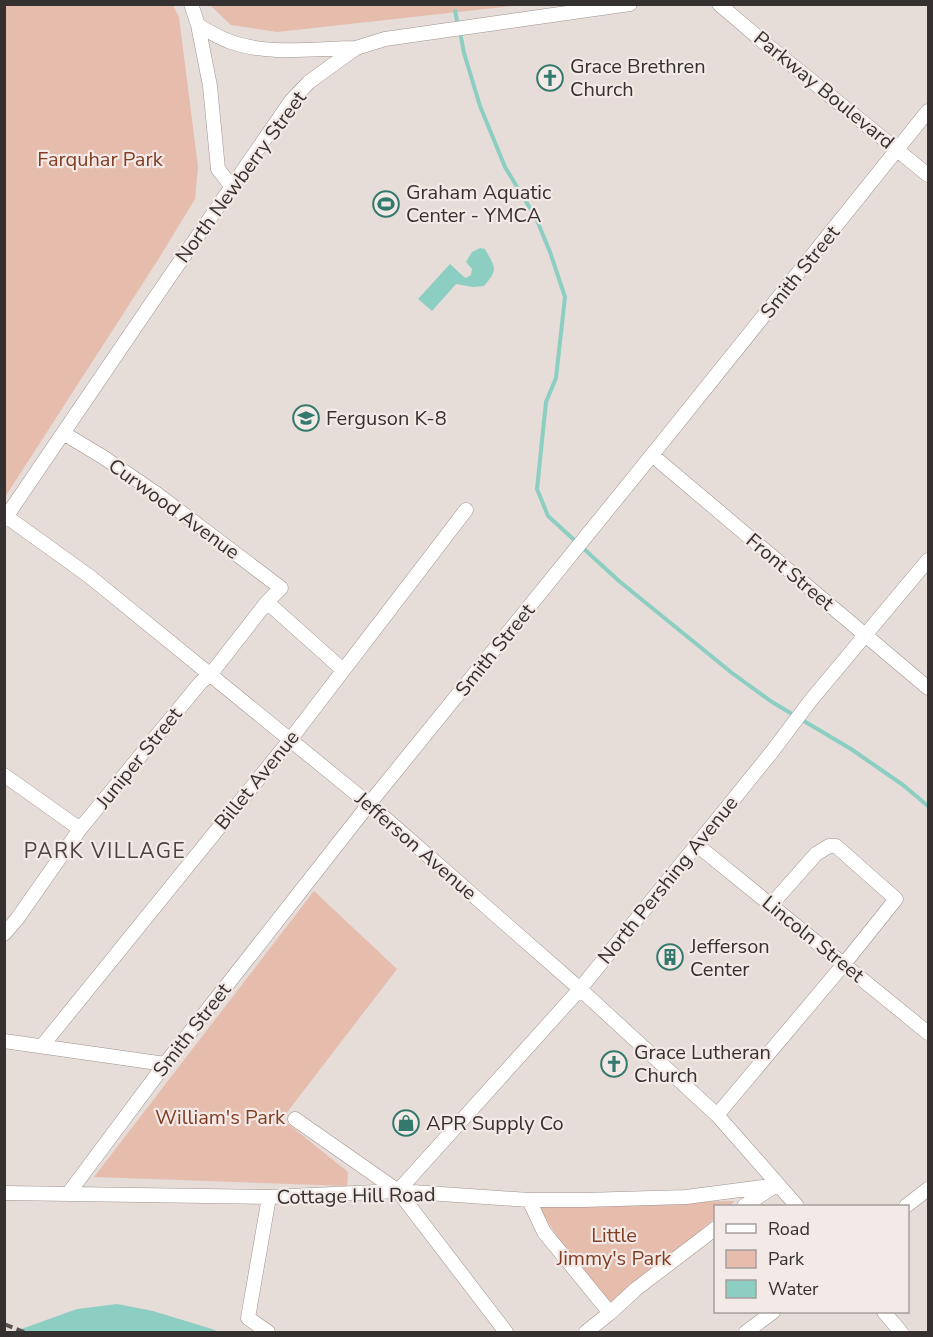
<svg xmlns="http://www.w3.org/2000/svg" width="933" height="1337" viewBox="0 0 933 1337" font-family="'Nunito Sans',sans-serif">
  <style>
    .green { fill: #e6bcad }
    .water { fill: #8ccfc2 }
    .lines { fill: none; stroke-linecap: round; stroke-linejoin: round }
    .stream { stroke: #8ccfc2; stroke-width: 4 }
    .minor-casing { stroke: #9d9490; stroke-width: 15 }
    .minor { stroke: #fff; stroke-width: 14 }
    .rail { stroke: #575251; stroke-width: 4; stroke-dasharray: 9 4.5; stroke-linecap: butt }
    .labels { text-anchor: middle; dominant-baseline: central; stroke-width: 4.5; stroke-linejoin: round; paint-order: stroke }
    .poi-label { font-size: 20px; fill: #353130; stroke: #f3e9e6; text-anchor: start }
    .street-label { font-size: 20px; fill: #353130; stroke: #f3e9e6 }
    .park-label { font-size: 20px; fill: #813e24; stroke: #f3e9e6 }
    .neighbourhood-label { font-size: 21px; letter-spacing: 1.5px; fill: #4c4441; stroke: #f3e9e6 }
  </style>
  <rect width="100%" height="100%" fill="#e6dcd8"/>
  <path class="green" d="M5,4L173,5L179,17L198,167L195,199L156,263L5,497Z
    M210,5H521L277,32L231,25Z
    M314,891L397,969L282,1119L348,1172L347,1186L94,1177Z
    M735,1201L729,1206H716L715,1218L605,1311L537,1205Z"/>
  <path class="water" d="M480,248L485,249C495,268 499,268 484,286L473,287L456,284L432,311L418,299L450,264L464,277L466,278L471,275L472,269L466,262L472,252Z
    M117,1304L153,1311L212,1329L219,1332H13L77,1309Z"/>
  <g class="lines">
    <path class="stream" d="M455,11L458,25
      M460,32L464,53L480,106L505,167L536,218L550,252L565,297L556,378L546,402L537,489L548,516L619,581L732,673L772,702L851,749L903,785L928,806"/>
    <g class="minor-casing">
      <path id="minor" d="M191,4L198,25L210,86L218,169L232,187
        M719,4L761,40L928,175
        M198,25C208,31 219,38 231,42C271,56 315,48 356,48
        M652,455L928,688
        M7,517L89,576L369,804L580,989L717,1115L797,1206
        M4,520L157,295L291,101L309,82L356,48L385,39L630,4
        M267,602L343,670
        M4,775L80,829
        M697,845L928,1033
        M4,934L17,919L80,829L201,682L210,675L267,602L281,588L157,494L103,457L63,433
        M4,1041L165,1064
        M42,1046L290,740L466,510
        M717,1115L844,964L896,899L836,846H829L816,854L771,905
        M295,1119L398,1191L506,1332
        M398,1191L580,989L771,753L811,700L928,560
        M4,1193L269,1197L398,1191L529,1200H584L686,1197L778,1185
        M68,1194L165,1064L369,804L652,455L928,111
        M529,1200L544,1232L610,1313
        M744,1206L775,1186
        M906,1206L928,1189
        M884,1312L901,1332
        M268,1332L248,1318L269,1197
        M586,1332L610,1313L636,1289L716,1228
        M746,1332L773,1312"/>
    </g>
    <use href="#minor" class="minor"/>
    <path class="rail" d="M4,1324L24,1332"/>
  </g>
  <defs>
    <g id="church-ring" transform="scale(1.35)"><circle r="9.5" fill="#f3e9e6" stroke="#33796d" stroke-width="1.5"/><path d="M-1.2-6h2.4v3.5h3.3v2.4h-3.3V6h-2.4V-.1h-3.3v-2.4h3.3Z" fill="#33796d"/></g>
    <g id="stadium-ring" transform="scale(1.35)"><circle r="9.5" fill="#f3e9e6" stroke="#33796d" stroke-width="1.5"/><path d="M0-5a6.5 5 0 1 0 0 10a6.5 5 0 1 0 0-10ZM-3.5-1.8h7v3.6h-7Z" fill="#33796d"/></g>
    <g id="school-ring" transform="scale(1.35)"><circle r="9.5" fill="#f3e9e6" stroke="#33796d" stroke-width="1.5"/><path d="M0-5L7-2L0 1L-7-2ZM-4 1L0 2.5L4 1V4Q0 6-4 4Z" fill="#33796d"/></g>
    <g id="building-ring" transform="scale(1.35)"><circle r="9.5" fill="#f3e9e6" stroke="#33796d" stroke-width="1.5"/><path d="M-4-6H4V6H1V3H-1V6H-4ZM-2.5-4.3h1.7v1.8h-1.7ZM.8-4.3h1.7v1.8H.8ZM-2.5-1h1.7V.8h-1.7ZM.8-1h1.7V.8H.8Z" fill="#33796d"/></g>
    <g id="shop-ring" transform="scale(1.35)"><circle r="9.5" fill="#f3e9e6" stroke="#33796d" stroke-width="1.5"/><path d="M-5-2.5h2.3a2.7 3.5 0 0 1 5.4 0H5L5.5 6h-11ZM-1.5-2.5h3a1.5 2.3 0 0 0-3 0Z" fill="#33796d"/></g>
  </defs>
  <g fill-rule="evenodd">
    <use href="#church-ring" x="550" y="78"/>
    <use href="#stadium-ring" x="386" y="204"/>
    <use href="#school-ring" x="306" y="418"/>
    <use href="#building-ring" x="670" y="957"/>
    <use href="#church-ring" x="614" y="1064"/>
    <use href="#shop-ring" x="406" y="1123"/>
  </g>
  <g class="labels">
    <g class="poi-label">
      <text x="570" y="66">Grace Brethren<tspan x="570" dy="23">Church</tspan></text>
      <text x="406" y="192">Graham Aquatic<tspan x="406" dy="23">Center - YMCA</tspan></text>
      <text x="326" y="418">Ferguson K-8</text>
      <text x="690" y="946">Jefferson<tspan x="690" dy="23">Center</tspan></text>
      <text x="634" y="1052">Grace Lutheran<tspan x="634" dy="23">Church</tspan></text>
      <text x="426" y="1123">APR Supply Co</text>
    </g>
    <g class="street-label">
      <text transform="translate(824 90) rotate(39)">Parkway Boulevard</text>
      <text transform="translate(241 177) rotate(-54)">North Newberry Street</text>
      <text transform="translate(800 272) rotate(-51)">Smith Street</text>
      <text transform="translate(174 509) rotate(36)">Curwood Avenue</text>
      <text transform="translate(790 572) rotate(40)">Front Street</text>
      <text transform="translate(495 650) rotate(-51)">Smith Street</text>
      <text transform="translate(139 758) rotate(-51)">Juniper Street</text>
      <text transform="translate(257 780) rotate(-51)">Billet Avenue</text>
      <text transform="translate(416 846) rotate(41)">Jefferson Avenue</text>
      <text transform="translate(668 880) rotate(-51)">North Pershing Avenue</text>
      <text transform="translate(813 939) rotate(39)">Lincoln Street</text>
      <text transform="translate(192 1030) rotate(-52)">Smith Street</text>
      <text transform="translate(356 1196) rotate(-1)">Cottage Hill Road</text>
    </g>
    <g class="park-label">
      <text x="100" y="159">Farquhar Park</text>
      <text x="220" y="1117">William's Park</text>
      <text x="614" y="1235">Little<tspan x="614" dy="23">Jimmy's Park</tspan></text>
    </g>
    <g class="neighbourhood-label">
      <text x="105" y="851">PARK VILLAGE</text>
    </g>
  </g>
  <rect width="933" height="1337" fill="none" stroke="#353130" stroke-width="12"/>
  <rect x="714" y="1205" width="195" height="108" fill="#f3e9e6" stroke="#a79f9d" stroke-width="1.5"/>
  <rect x="726" y="1224" width="30" height="9" fill="#ffffff" stroke="#a79f9d" stroke-width="1.5"/>
  <text x="768" y="1235" font-size="18" fill="#353130">Road</text>
  <rect x="726" y="1250" width="30" height="18" fill="#e6bcad" stroke="#a79f9d" stroke-width="1.5"/>
  <text x="768" y="1265" font-size="18" fill="#353130">Park</text>
  <rect x="726" y="1280" width="30" height="18" fill="#8ccfc2" stroke="#a79f9d" stroke-width="1.5"/>
  <text x="768" y="1295" font-size="18" fill="#353130">Water</text>
</svg>
